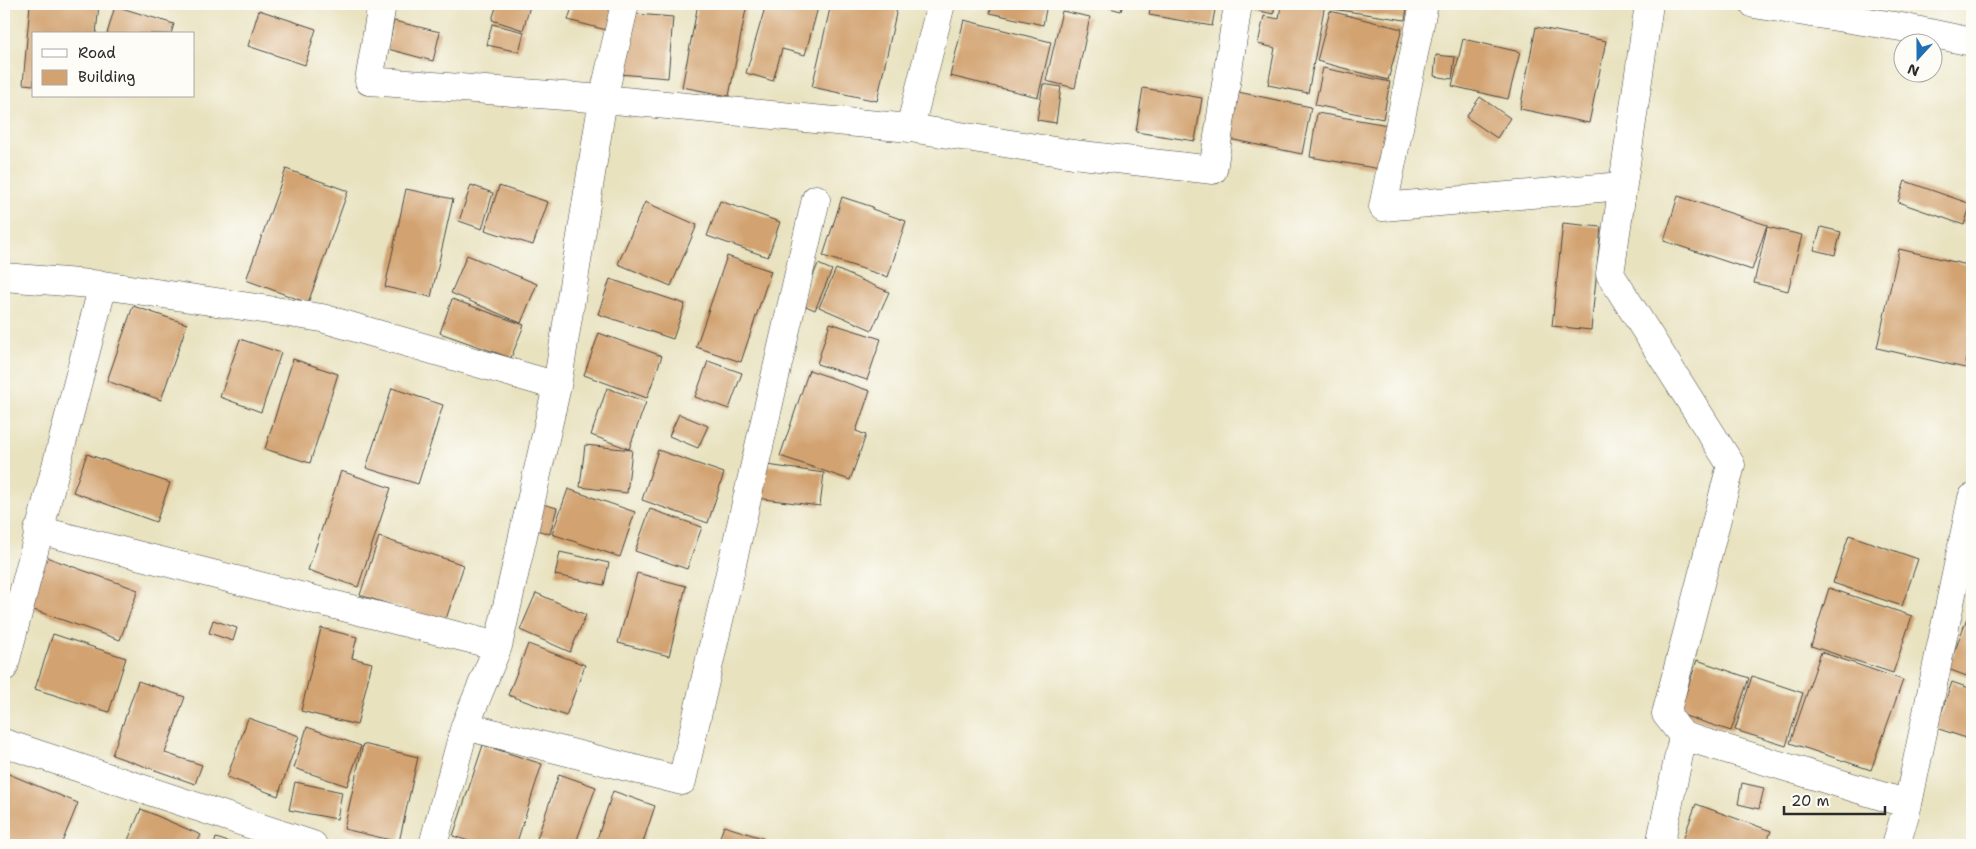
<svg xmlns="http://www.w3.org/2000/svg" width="1976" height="849" viewBox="0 0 1976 849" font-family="'Shantell Sans',sans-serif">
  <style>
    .building { fill: #d2a270 }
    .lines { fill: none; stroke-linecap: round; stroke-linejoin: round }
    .minor-casing { stroke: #474641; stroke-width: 29 }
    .minor { stroke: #fff; stroke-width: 28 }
  </style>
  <rect width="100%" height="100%" fill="#fdfcf7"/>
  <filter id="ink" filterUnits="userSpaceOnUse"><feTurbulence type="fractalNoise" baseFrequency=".02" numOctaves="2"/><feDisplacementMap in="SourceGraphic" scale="10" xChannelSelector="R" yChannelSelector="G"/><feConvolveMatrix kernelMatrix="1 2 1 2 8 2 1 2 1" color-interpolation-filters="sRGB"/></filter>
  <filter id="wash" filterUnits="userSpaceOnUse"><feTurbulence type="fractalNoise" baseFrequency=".0096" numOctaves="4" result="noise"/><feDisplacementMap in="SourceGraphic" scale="20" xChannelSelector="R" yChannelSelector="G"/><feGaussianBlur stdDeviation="1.12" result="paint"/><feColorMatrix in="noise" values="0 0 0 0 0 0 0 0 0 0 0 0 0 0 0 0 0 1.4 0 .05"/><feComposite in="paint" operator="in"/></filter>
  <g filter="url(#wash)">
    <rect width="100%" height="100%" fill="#e8e2bf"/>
    <g id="blocks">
      <path class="building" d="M30,4H99L96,34H34V85L23,84Z
        M497,4H525L530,6L523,30L492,20Z
        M573,4H622L614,32L568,20Z
        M698,4H747L729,96L682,87Z
        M766,4H819L805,55L782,49L773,81L746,73Z
        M831,4H898L877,101L812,87Z
        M992,4H1047L1043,25L990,13Z
        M1095,4H1123L1121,11Z
        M1151,4H1216L1212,26L1149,15Z
        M1256,4H1276L1273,14L1255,10Z
        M1281,4H1325L1308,93L1268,85L1275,48L1258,44L1264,16L1279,19Z
        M1334,4H1408L1405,20L1333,9Z
        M115,6L174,24L171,34H107Z
        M259,10L316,29L305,65L248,46Z
        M1062,11L1090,17L1075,88L1046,81Z
        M1330,11L1402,29L1388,80L1317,61Z
        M624,13L673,17L668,78L619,74Z
        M964,20L1051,42L1038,97L950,76Z
        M394,21L440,32L433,61L388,49Z
        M492,24L524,32L519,52L487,45Z
        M1536,27L1606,41L1589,123L1520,109Z
        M1463,39L1520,52L1508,99L1452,86Z
        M1436,55L1455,57L1452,79L1434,76Z
        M1323,68L1390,82L1383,119L1315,105Z
        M1043,84L1061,87L1056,123L1037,120Z
        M1143,88L1202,98L1195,141L1136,132Z
        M1233,91L1311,107L1302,154L1224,138Z
        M1480,97L1510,118L1497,138L1466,117Z
        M1317,113L1394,126L1386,170L1310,157Z
        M286,169L348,191L308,303L246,280Z
        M1905,181L1971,204L1964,225L1898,202Z
        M471,185L493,193L482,229L459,221Z
        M499,186L548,202L533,245L485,230Z
        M406,189L453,199L431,297L385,287Z
        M1678,196L1767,225L1752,270L1664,241Z
        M842,197L873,207L872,209L906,221L888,277L823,256Z
        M720,201L780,222L768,257L707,236Z
        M645,202L697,225L671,286L618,264Z
        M1563,223L1601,227L1591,330L1552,326Z
        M1767,227L1802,235L1788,291L1754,283Z
        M1821,227L1841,232L1835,255L1814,250Z
        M1899,249L1972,266V336L1965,368L1877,348Z
        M467,255L537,284L521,323L451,293Z
        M727,256L771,271L741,362L696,347Z
        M818,264L832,270L815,310L801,304Z
        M836,269L889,292L872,330L819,307Z
        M610,279L685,304L673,339L598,314Z
        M452,299L524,325L511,358L440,333Z
        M133,306L187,324L161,400L107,381Z
        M830,323L881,339L867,380L817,364Z
        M599,333L662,356L647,398L584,375Z
        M240,339L281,353L261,412L220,397Z
        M293,359L338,374L310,463L265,449Z
        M708,361L742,373L729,409L695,397Z
        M809,370L870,391L856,431L866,435L850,480L780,456Z
        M392,388L443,405L418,484L366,468Z
        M607,388L646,402L629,449L591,435Z
        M679,414L708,426L698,448L669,436Z
        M585,445L632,450L627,493L580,487Z
        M658,450L724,473L708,523L642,500Z
        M87,454L170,483L156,522L73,492Z
        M760,464L824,473L820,506L756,498Z
        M341,471L391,488L358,587L308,570Z
        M568,489L635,512L620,557L552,534Z
        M539,503L557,508L550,534L533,529Z
        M650,509L702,527L687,569L635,551Z
        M1849,535L1918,559L1902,606L1833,583Z
        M379,537L464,565L445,622L360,595Z
        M560,552L609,563L604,585L555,575Z
        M46,557L138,590L120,640L28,608Z
        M637,573L686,586L669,656L618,643Z
        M1829,588L1912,616L1893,673L1811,646Z
        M536,593L586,615L570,652L520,630Z
        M1967,618L1972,620V678L1948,669Z
        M213,620L237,628L233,641L209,633Z
        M321,628L357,637L352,658L372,663L357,725L301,711Z
        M53,634L126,658L109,712L35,689Z
        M528,644L585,665L566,716L508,695Z
        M1821,652L1903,680L1871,770L1790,743Z
        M1697,660L1749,678L1731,731L1679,714Z
        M1752,676L1803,693L1786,746L1735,730Z
        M138,681L185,697L165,753L202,765L195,784L112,755Z
        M1952,682L1972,689V740L1936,728Z
        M248,718L299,736L278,796L227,777Z
        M307,727L361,746L347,786L294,768Z
        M363,744L418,757L399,842L344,829Z
        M483,745L542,764L516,845H481L453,836Z
        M4,772L78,803L61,845H14L4,841Z
        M559,774L596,787L575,845H556L537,839Z
        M295,782L342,792L337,819L289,810Z
        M1742,783L1764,788L1759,809L1738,804Z
        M613,791L655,806L642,845H595Z
        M1696,804L1771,831L1766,845H1681Z
        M141,809L201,835L196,845H126Z
        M724,826L765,839L763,845H717Z
        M216,838L238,845H214Z"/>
    </g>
  </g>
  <g filter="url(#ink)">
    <use href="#blocks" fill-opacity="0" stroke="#474641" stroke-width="1"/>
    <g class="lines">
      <g class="minor-casing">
        <path id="minor" d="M382,4L369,81L603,99L910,128L1073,154L1213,170L1238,4
          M1424,4L1383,207L1622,186
          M1649,4L1610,274L1731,465L1666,714L1683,736
          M1754,4L1901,27L1972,42
          M910,128L941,4
          M4,277L103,285L322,318L557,386
          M38,530L498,646
          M4,667L103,285
          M465,726L682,781L816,199
          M4,743L313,845
          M433,845L465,726L498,646L557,386L603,99L625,4
          M1660,845L1683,736L1908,804
          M1896,845L1908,804L1972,498"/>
      </g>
      <use href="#minor" class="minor"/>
    </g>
  </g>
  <rect width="1976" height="849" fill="none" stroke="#fdfcf7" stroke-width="20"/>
  <rect x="32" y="32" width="162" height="65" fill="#fdfcf7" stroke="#a9a8a5"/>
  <rect x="42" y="49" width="25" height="8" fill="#ffffff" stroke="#a9a8a5"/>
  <text x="78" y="58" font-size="15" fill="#2b2b2b">Road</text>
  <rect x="42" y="70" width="25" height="15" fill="#d2a270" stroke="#a9a8a5"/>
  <text x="78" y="82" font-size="15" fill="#2b2b2b">Building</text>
  <g transform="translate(1918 58) rotate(201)"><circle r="24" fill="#fdfcf7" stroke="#a9a8a5"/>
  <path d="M0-4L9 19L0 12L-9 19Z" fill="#1f6fb2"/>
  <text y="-8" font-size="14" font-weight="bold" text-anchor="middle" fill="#2b2b2b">N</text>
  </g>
  <path d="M1784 806v8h101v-8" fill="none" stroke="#2b2b2b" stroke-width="2.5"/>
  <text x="1791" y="806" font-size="15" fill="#2b2b2b" stroke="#fdfcf7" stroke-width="4" paint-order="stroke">20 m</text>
</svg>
